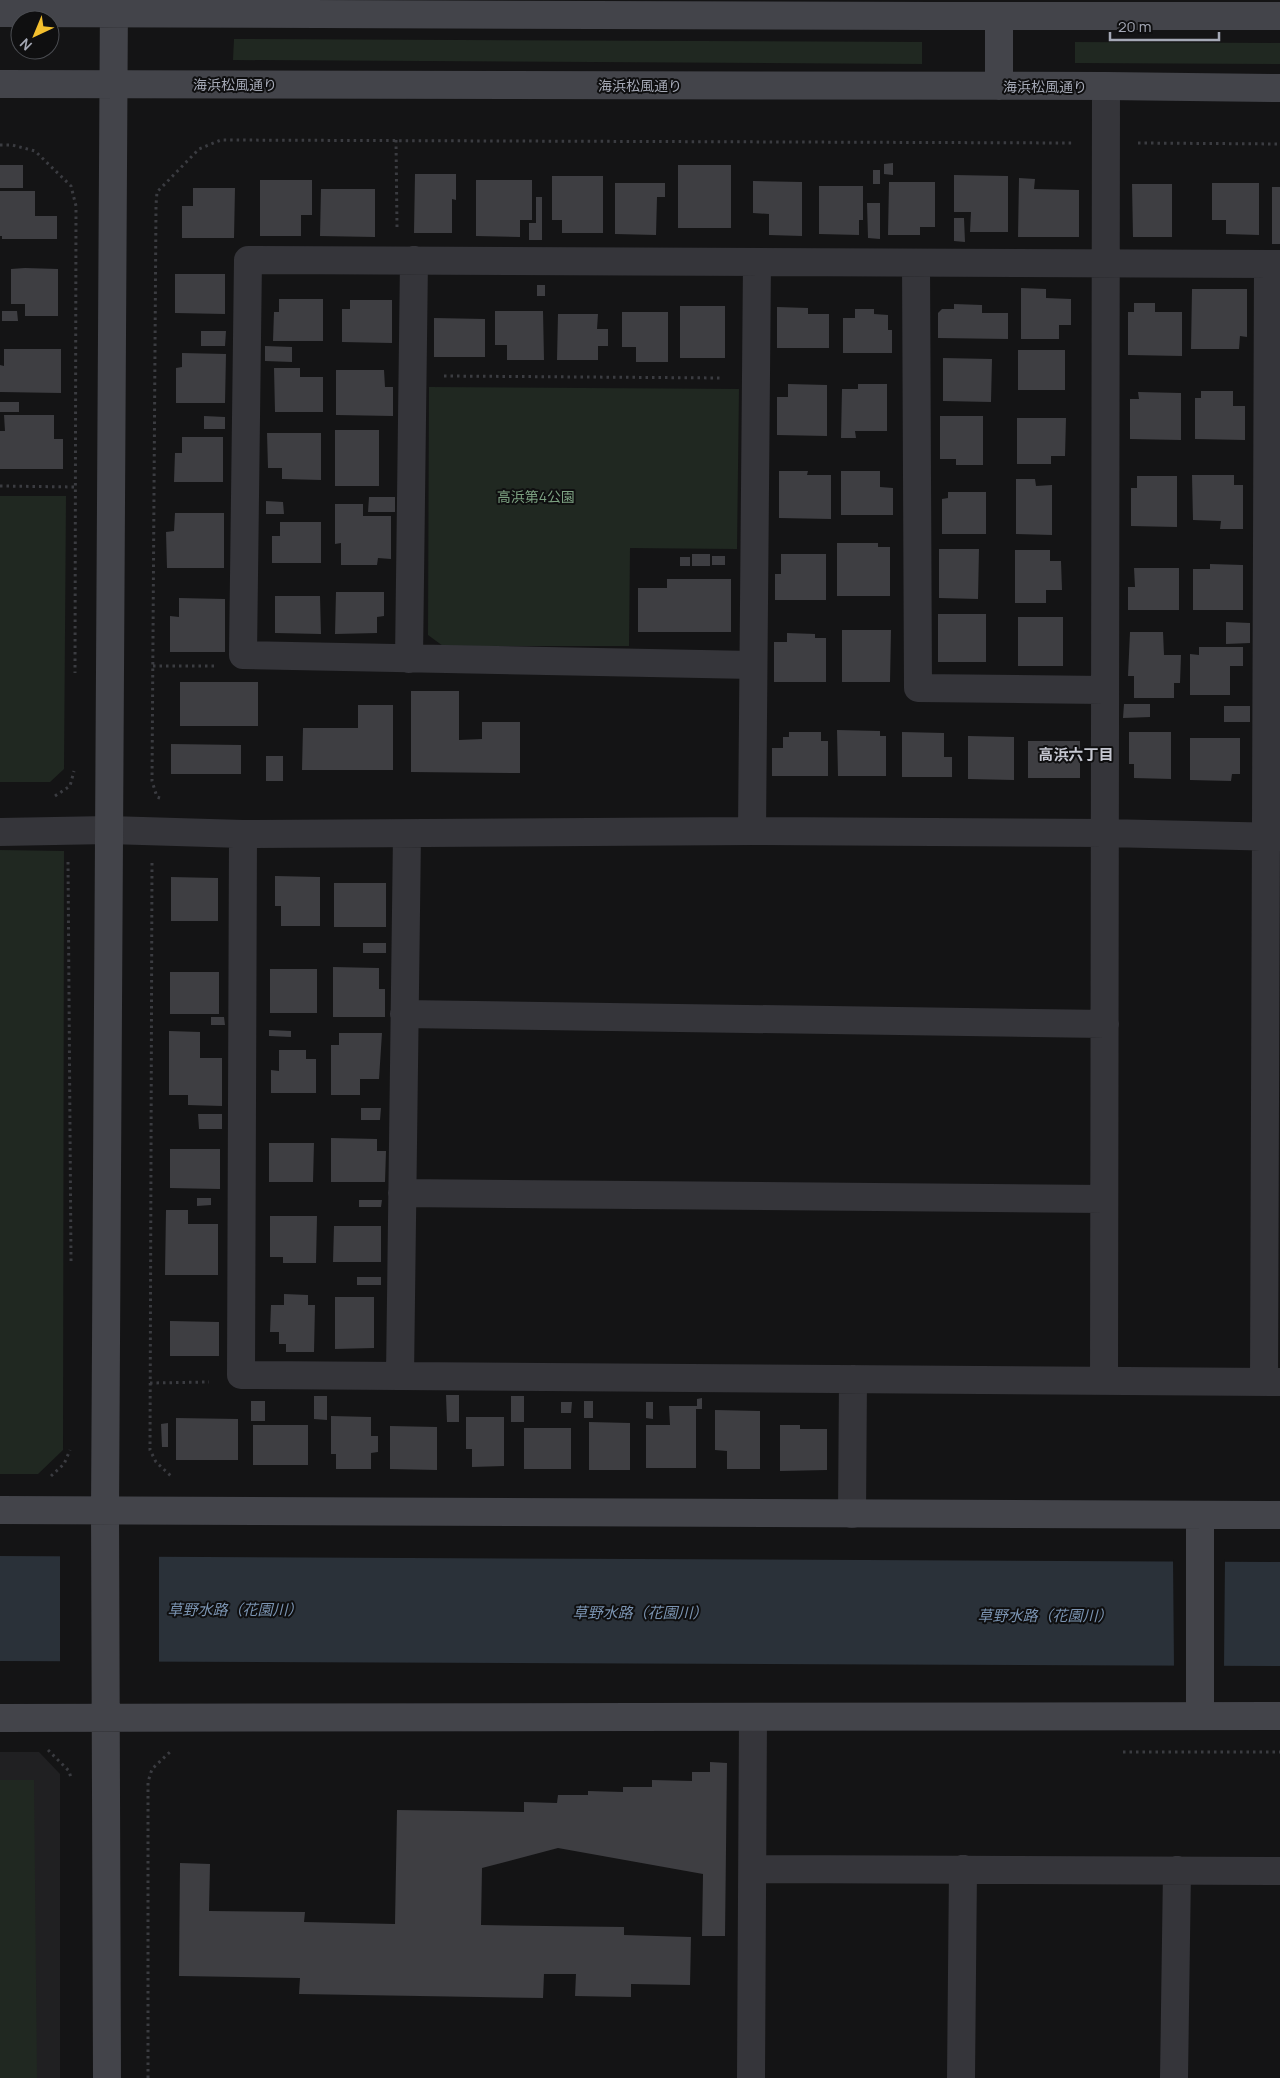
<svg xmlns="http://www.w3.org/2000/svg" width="1280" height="2078" viewBox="0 0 1280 2078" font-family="Manrope,'Noto Sans JP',sans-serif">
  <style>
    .built { fill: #202022 }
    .green { fill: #202821 }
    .water { fill: #2a3139 }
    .pier { fill: #141415 }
    .building { fill: #3e3e42 }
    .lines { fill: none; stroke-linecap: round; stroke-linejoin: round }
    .path { stroke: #3b3c41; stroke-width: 3; stroke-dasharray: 2.5 4; stroke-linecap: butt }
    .street { stroke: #35353a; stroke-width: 28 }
    .secondary { stroke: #43444a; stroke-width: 28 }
    .labels { text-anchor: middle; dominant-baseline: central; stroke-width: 4; stroke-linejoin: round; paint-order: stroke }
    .street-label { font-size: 14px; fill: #a5a9b6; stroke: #0f0f10 }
    .park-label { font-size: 14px; fill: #7ca181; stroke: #0f0f10 }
    .neighbourhood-label { font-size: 15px; font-weight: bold; fill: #c6c8d2; stroke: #0f0f10 }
    .water-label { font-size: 15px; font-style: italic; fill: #7b94b2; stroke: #0f0f10 }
  </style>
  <rect width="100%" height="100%" fill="#141415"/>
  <path class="built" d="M0,1752H39L60,1774V2078H0Z"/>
  <path class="green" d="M234,39L922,42V64L233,60Z
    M1075,42L1280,43V64L1075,63Z
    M429,387L739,389L737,549L630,548L629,646H443L428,635Z
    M0,496H66L64,769L50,782H0Z
    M0,850L64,851L63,1450L38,1474H0Z
    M0,1780H34L37,2078H0Z"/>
  <path class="water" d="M0,1556L1280,1562V1666L0,1661Z"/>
  <path class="pier" d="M60,1554H159V1664H60Z
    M1173,1559H1225L1224,1668H1174Z"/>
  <path class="building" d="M893,163V175L884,174V164Z
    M0,165H23V188H0Z
    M678,165H731V228H678Z
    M873,170H880V184H873Z
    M415,174H456V200L452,199V233H414Z
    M954,175L1008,176V232H970L971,212H954Z
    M552,176H603V233H562V220H552Z
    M1019,178L1035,179L1034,189L1079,190V237H1018Z
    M260,180H312V215H301V236H260Z
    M476,180H532V220H520V237L476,236Z
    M753,181L802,182V236L769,235V214L753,213Z
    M889,182H935V227H920V235H888Z
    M615,183H665V197H657L656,235L615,234Z
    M1212,183H1259V235L1226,234V220H1212Z
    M1132,184H1172V237H1133Z
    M819,186H863V220H859V235L819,234Z
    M1272,187H1280V244H1272Z
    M193,188H235L234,238H182V206H193Z
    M321,189H375V237L320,236Z
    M0,191H35V216H57V239H2V236H0Z
    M536,197H542V240H529V223H536Z
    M867,203H880V239L868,238Z
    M954,218H964L965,242L954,241Z
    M25,268L58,269V316H25V304H11V269Z
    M175,274H225V314L175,313Z
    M537,285H545V296H537Z
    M1021,288L1046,289V298L1071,299V325H1059V339H1021Z
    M1192,289H1247V337L1240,336L1239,349H1191Z
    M279,299H323V341H273L274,312H279Z
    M350,300H392V343L342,342V309H350Z
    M1134,303H1155V312H1182V356L1128,355V312H1134Z
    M954,304L982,305V313H1008V339L938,338V313L942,309H954Z
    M680,306H725V358H680Z
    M777,307L808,308V314H829V348H777Z
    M855,309H874V314L888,315V330H892V353H843V318H855Z
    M2,311H17L18,321H2Z
    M495,311H543L544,360H507V345H495Z
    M622,312H668V362H636V347H622Z
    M558,314H598L597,329H608V346H598V360H557Z
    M434,318L485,319V357H434Z
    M201,331H226L225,346H201Z
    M265,346L292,347V362L265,361Z
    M4,349H61V393L0,392V365L4,366Z
    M1018,350H1065V390H1018Z
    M182,353L226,354L225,403H176V368L182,367Z
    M943,358L992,359L991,402L943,401Z
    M274,368H300V377H323V412H275Z
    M336,370H384L385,387H393V416L336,415Z
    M788,384L827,385V436L777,435V397H788Z
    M858,384H887V431H855L856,438H841L842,389H858Z
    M1201,391H1233V406H1245V440L1195,439V398H1201Z
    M1138,392L1181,393V440L1130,439V399H1139Z
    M0,402H19V412H0Z
    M4,415H54V439H63V469H0V431H5Z
    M204,416L225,417V429H204Z
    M940,416H983V465H956V459H940Z
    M1017,418H1066L1065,456H1051V464H1017Z
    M335,430H379V486H335Z
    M267,433H321V480L282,479V468H268Z
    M182,437H223V482H174L175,453H182Z
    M779,471H808L807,475H831V519L779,518Z
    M841,471H880V487L893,488V515H841Z
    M1192,475H1234V485H1243V529H1220L1221,521L1193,520Z
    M1137,476H1177V527L1131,526V488H1137Z
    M1016,479H1035L1036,486L1052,485V535L1016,534Z
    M948,492H986V534H942V499L948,498Z
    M369,497H395V512H368Z
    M266,501L283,502L284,514H266Z
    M335,504H363V516H391V559L378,558L377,565H341V543L335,544Z
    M175,513H224V568H167L166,532L174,531Z
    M280,522H321V563H272V536H280Z
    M837,543H878V547H890V596H837Z
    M939,549H979L978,599L939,598Z
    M1015,550H1050V561H1061L1062,590H1046V603H1015Z
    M692,554H710V566H692Z
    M781,554H826V600H775V574H781Z
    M712,556H725V565H712Z
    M680,557H690V566H680Z
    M1210,564L1243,565V610H1193V569H1210Z
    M1134,568H1179V610H1128V587H1135Z
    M667,579H731V632H638V588H667Z
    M336,592H384V616L377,617V633L335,634Z
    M275,596H320L321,634L275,633Z
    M179,598L225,599V652H170V616L179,617Z
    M938,614H986V662H938Z
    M1018,617H1063V666H1018Z
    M1226,622L1250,623V643L1226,644Z
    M842,630H891L890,682H842Z
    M1130,632H1163L1164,655H1181L1180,683H1174V698H1134V676H1128Z
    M787,633L815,634V638H826V682H774V642H787Z
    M1199,647H1243V666H1230V695H1190V654L1199,655Z
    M180,682H258V726H180Z
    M411,691H459V740L482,739V722H520V773L411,772Z
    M1124,704H1150V717L1123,718Z
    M358,705H393V770H302L303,728H358Z
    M1224,706H1250V722H1224Z
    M837,730L880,731V736H886V776H838Z
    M789,732H821V741H828V776H772V748H783V737H789Z
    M902,732L944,733V757H952V777H902Z
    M1129,732H1171V779L1134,778V764H1129Z
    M968,736L1014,737V780L968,779Z
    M1190,738H1240V774H1232L1231,781L1190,780Z
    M1028,741H1080V778H1028Z
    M171,744L241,745V774H171Z
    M266,756H283V781H266Z
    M275,876L320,877V926H281V906H275Z
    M171,877L218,878V921H171Z
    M334,883H386V927H334Z
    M363,943H386V953H363Z
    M333,967L379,968V989H385V1017H333Z
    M270,969H317V1013H270Z
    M170,972H219V1014H170Z
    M211,1017H224L225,1025H211Z
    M269,1030L291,1031V1037L269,1036Z
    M169,1031L200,1032V1058H222V1106L188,1105V1095H169Z
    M339,1033H382L379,1079H360V1095H331V1045H339Z
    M279,1050H306V1059H316V1093H271V1070L279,1071Z
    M361,1108H381L380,1120H361Z
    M198,1114H222V1129H199Z
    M331,1138L377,1139V1151H386L385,1182H331Z
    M269,1143H314L313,1182H269Z
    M170,1149H220V1189L170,1188Z
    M197,1198H211V1205L197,1206Z
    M359,1200H382L381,1207H359Z
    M166,1210H188V1224H218V1275H165Z
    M270,1216H317L316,1263H283V1257H270Z
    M334,1226H381V1262H333Z
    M357,1277H381V1285H357Z
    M284,1294L308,1295V1305H315L314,1352H286V1344H279V1332H270L271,1305H284Z
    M335,1297H374V1348L335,1349Z
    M170,1321L219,1322V1356H170Z
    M446,1395H459V1422H447Z
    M314,1396H327V1420L314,1419Z
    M511,1396H524V1422H511Z
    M702,1398V1409H696V1468H646V1425H670L669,1406H697V1399Z
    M251,1401H265V1421H251Z
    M584,1401H593V1418H584Z
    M561,1402H572L571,1413H561Z
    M646,1402H653V1419L646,1418Z
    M715,1410L760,1411V1469H727V1451L715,1450Z
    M331,1416L371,1417V1436H378V1452L371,1453V1469H336V1454H331Z
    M466,1417H504V1466L472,1467V1449H466Z
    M176,1418L238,1419V1460H176Z
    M589,1422L630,1423V1470H589Z
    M168,1423V1447H162L161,1424Z
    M253,1425H308V1465H253Z
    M780,1425H800V1429H827V1470L780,1471Z
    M390,1426L437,1427V1470L390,1469Z
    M524,1428H571V1469H524Z
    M710,1762L727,1763L725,1936H702L703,1874L558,1848L482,1868L481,1925L624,1927V1935L691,1937L690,1985L631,1984V1997L575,1996L576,1974H544L543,1998L299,1994L300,1978L179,1976L180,1863L210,1864L209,1911L305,1912L304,1922L395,1924L397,1810L524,1812V1802L557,1803L558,1795H588V1791L623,1792V1787H652V1780L692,1781V1772H710Z"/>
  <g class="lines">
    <path class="path" d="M396,140L397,227
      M1138,143L1280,144
      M0,145H12L35,151L71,186L76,206L75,673
      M444,376L723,378
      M0,486L75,487
      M153,666H214
      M55,796L70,786L74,771
      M160,798L157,797L152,781L156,205L157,192L199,149L221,140L1073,143
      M68,862L71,1261
      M152,863L150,1450L156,1462L173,1478
      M150,1383L209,1382
      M51,1476L64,1464L70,1450
      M48,1750L69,1771L71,1778
      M1123,1752H1280
      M148,2078V1782L152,1769L170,1752"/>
    <path class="street" d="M916,263L918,688L1104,690
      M409,659L414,260
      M753,665L243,655L248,260L1280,264
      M752,831L757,262
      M0,832L109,830L243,834L752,831L1105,833L1280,837
      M243,834L241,1375L1280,1382
      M404,1014L1105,1024
      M402,1193L1104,1199
      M400,1376L407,834
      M1104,1381L1106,86
      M1264,1382L1268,264
      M852,1514L853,1379
      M754,1869L1280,1871
      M751,2078L753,1717
      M961,2078L963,1869
      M1174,2078L1177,1870"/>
    <path class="secondary" d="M0,13L932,16H1280
      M0,84L1106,86L1280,88
      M999,86V16
      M0,1510L1280,1515
      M1200,1515V1715
      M0,1718L1280,1716
      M107,2078L105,1511L114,0"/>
  </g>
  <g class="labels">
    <g class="street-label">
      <text x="235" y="84">海浜松風通り</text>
      <text x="640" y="85">海浜松風通り</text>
      <text x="1045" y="86">海浜松風通り</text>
    </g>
    <g class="park-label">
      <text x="536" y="496">高浜第4公園</text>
    </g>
    <g class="neighbourhood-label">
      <text x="1076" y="754">高浜六丁目</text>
    </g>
    <g class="water-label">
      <text x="235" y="1609">草野水路（花園川）</text>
      <text x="640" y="1612">草野水路（花園川）</text>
      <text x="1045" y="1615">草野水路（花園川）</text>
    </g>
  </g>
  <g transform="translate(35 35) rotate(224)"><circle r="24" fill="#0f0f10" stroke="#4b4d52"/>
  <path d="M0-4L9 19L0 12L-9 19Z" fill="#f3bf2e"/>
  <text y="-8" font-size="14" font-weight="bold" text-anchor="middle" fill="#a5a9b6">N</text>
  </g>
  <path d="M1110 32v8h109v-8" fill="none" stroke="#a5a9b6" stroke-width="2.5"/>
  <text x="1118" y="32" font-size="15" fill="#a5a9b6" stroke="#0f0f10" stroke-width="4" paint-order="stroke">20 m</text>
</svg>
